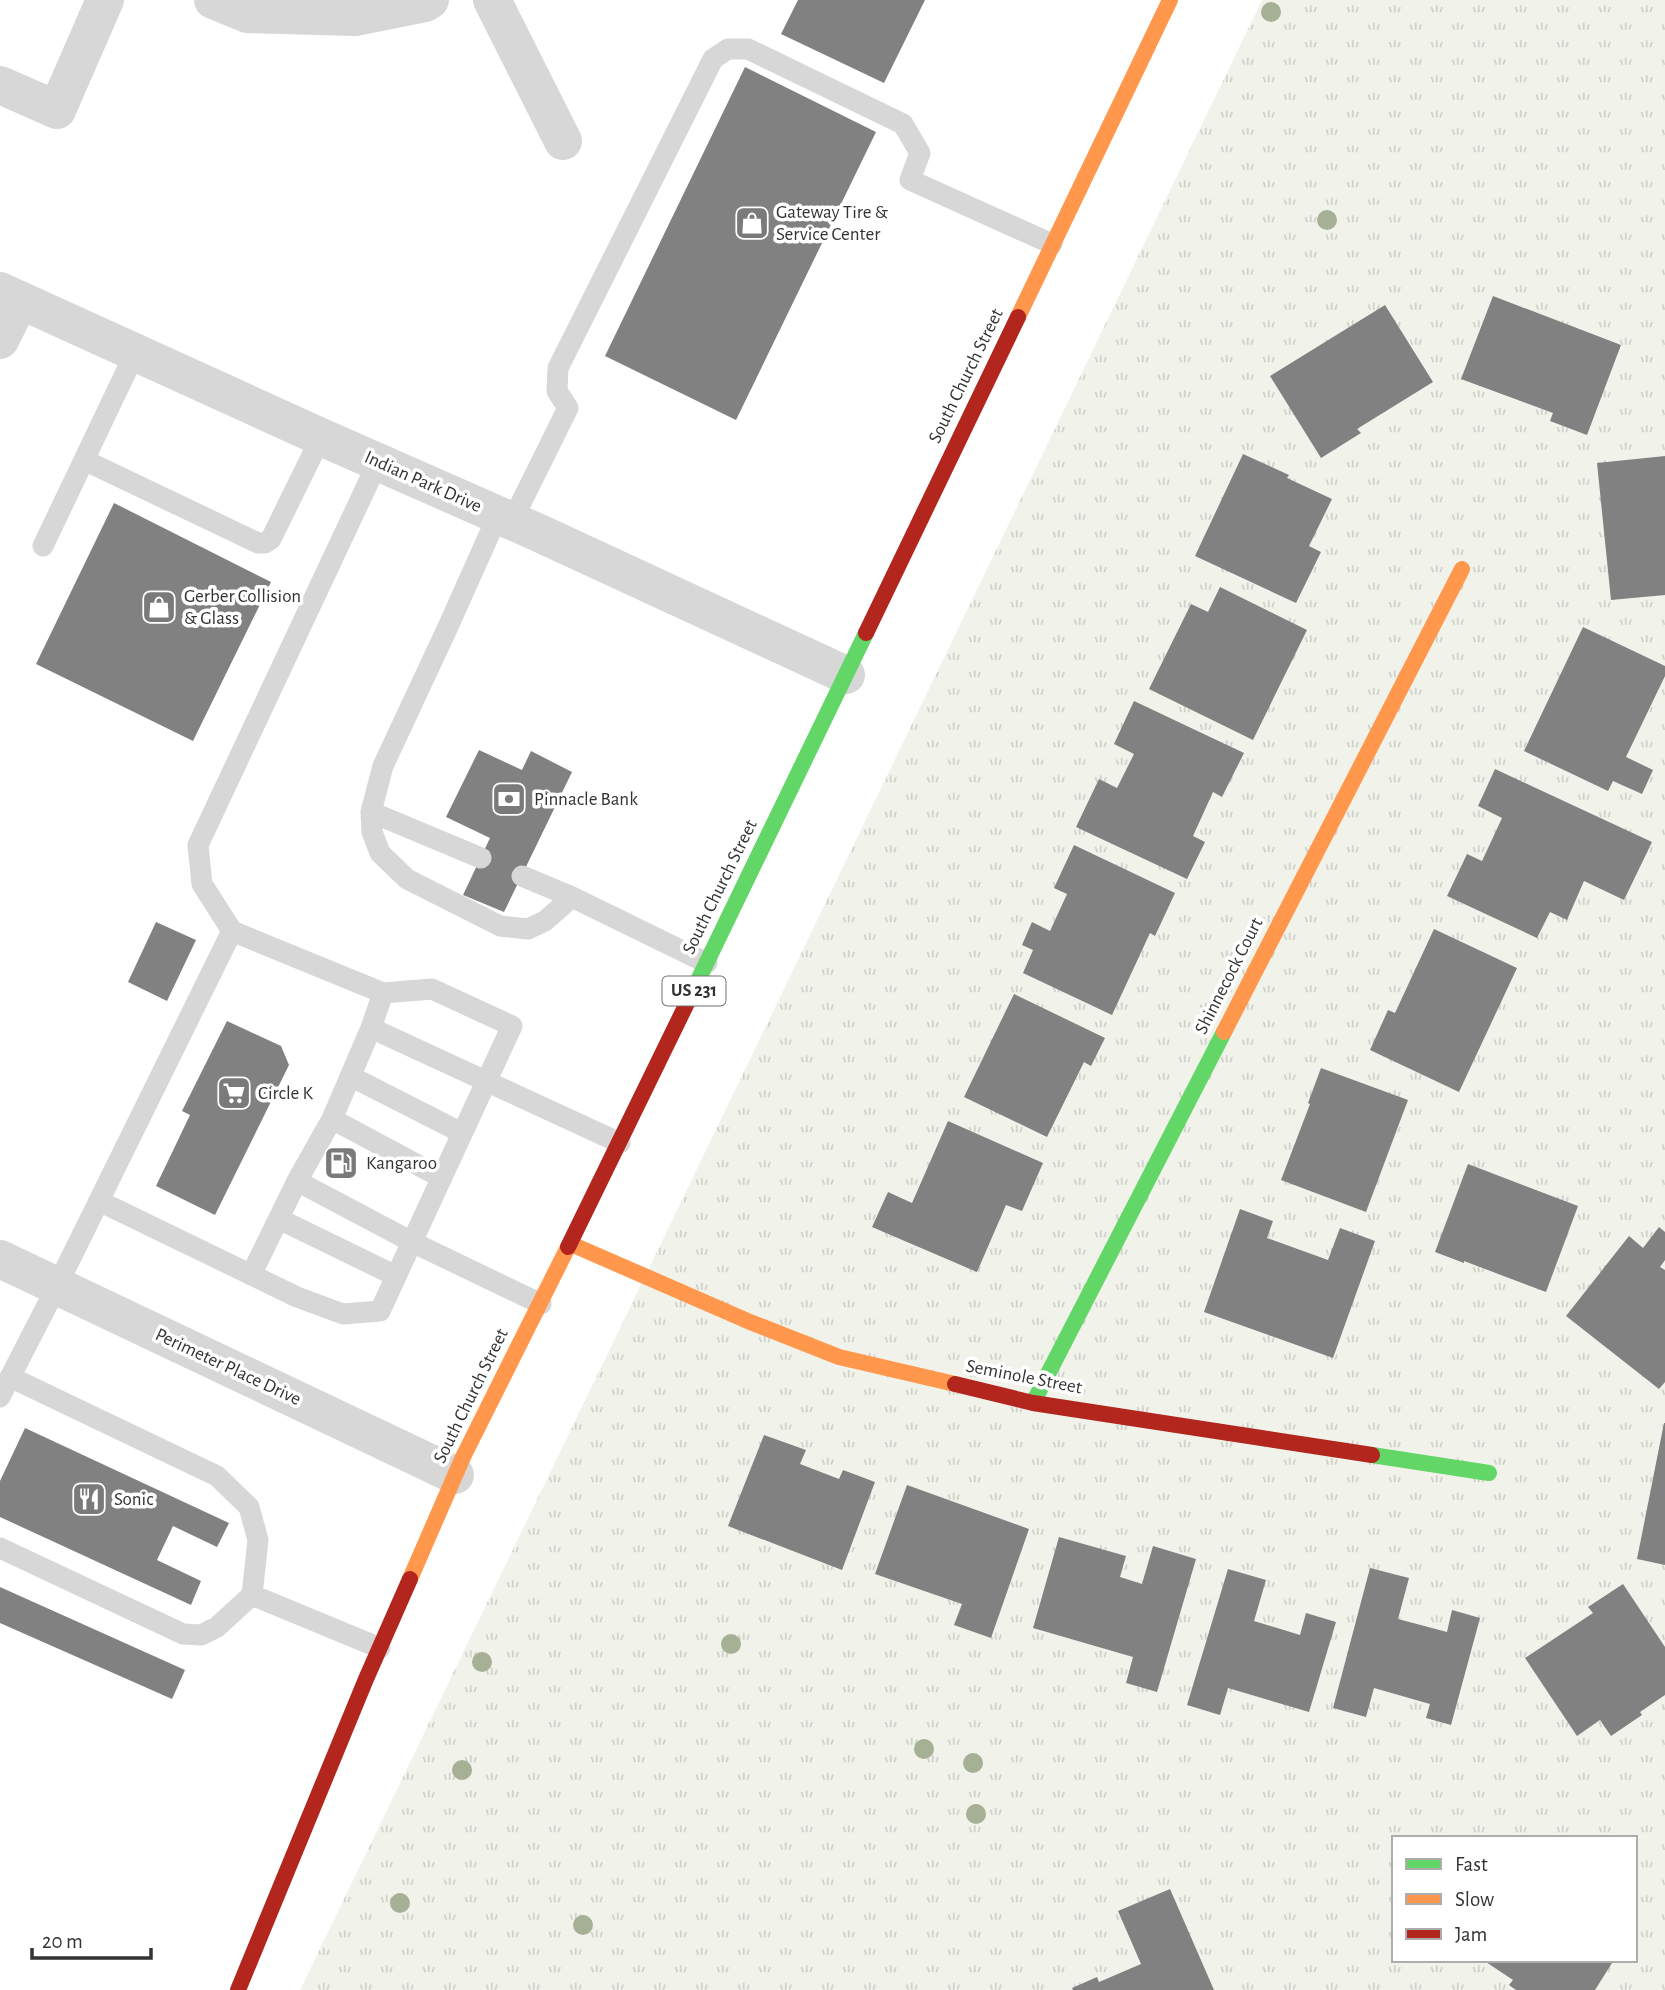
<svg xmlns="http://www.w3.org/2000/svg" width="1665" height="1990" viewBox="0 0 1665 1990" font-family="'Alegreya Sans',sans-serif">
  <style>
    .grass { fill: url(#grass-tufts); fill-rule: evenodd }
    .building { fill: #818181 }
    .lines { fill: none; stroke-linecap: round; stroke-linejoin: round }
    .lane { stroke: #d7d7d7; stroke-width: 21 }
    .street { stroke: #d7d7d7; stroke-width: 38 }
    .fast { stroke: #63d668; stroke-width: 16 }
    .slow { stroke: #ff974d; stroke-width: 16 }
    .jam { stroke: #b3261e; stroke-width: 16 }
    .tree { fill: #a6b095 }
    .labels { text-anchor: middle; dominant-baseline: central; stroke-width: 7; stroke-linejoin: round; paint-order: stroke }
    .shield { fill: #fff; stroke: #707070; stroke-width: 2 }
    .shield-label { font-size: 18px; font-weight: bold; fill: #333 }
    .poi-label { font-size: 19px; fill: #333; stroke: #fff; text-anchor: start }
    .street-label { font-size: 19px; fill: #333; stroke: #fff }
  </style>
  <defs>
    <pattern id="grass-tufts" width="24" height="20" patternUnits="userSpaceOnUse" patternTransform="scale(1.75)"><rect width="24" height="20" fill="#f1f3eb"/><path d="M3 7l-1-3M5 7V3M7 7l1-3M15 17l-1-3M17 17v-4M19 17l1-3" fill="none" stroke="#cfd1ca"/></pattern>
  </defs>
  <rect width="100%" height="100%" fill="#fff"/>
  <path class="grass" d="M1262,0H1665V1990H300ZM1394,1838H1635V1960H1394Z"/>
  <path class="building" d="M798,0H925L884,83L781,34Z
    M745,67L876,132L736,420L605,356Z
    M1493,296L1621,345L1587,435L1550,421L1553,413L1461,379Z
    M1385,305L1433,382L1357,429L1361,433L1321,458L1270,376Z
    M1243,454L1289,475L1287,478L1332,499L1309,546L1321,552L1296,603L1195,556Z
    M1665,456V595L1611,600L1597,463Z
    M114,503L271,582L193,741L36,664Z
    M1220,587L1307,630L1253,740L1149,689L1191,604L1208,612Z
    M1583,627L1665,666V676L1626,757L1653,770L1642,794L1613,781L1608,791L1524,751Z
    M1134,701L1244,753L1222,797L1213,792L1193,836L1205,842L1187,879L1076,827L1099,779L1117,788L1134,754L1114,744Z
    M479,750L522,770L531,751L572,772L504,912L463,895L490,838L446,817Z
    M1495,769L1652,842L1624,900L1584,881L1567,920L1550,912L1537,938L1447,896L1467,854L1482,861L1502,818L1478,806Z
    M1074,845L1175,893L1155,936L1150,933L1112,1015L1023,973L1033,950L1022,945L1032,922L1050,931L1067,894L1054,888Z
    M156,922L196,940L167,1001L128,982Z
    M1434,929L1517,968L1459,1092L1370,1050L1388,1010L1395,1013Z
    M1014,994L1105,1038L1091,1066L1084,1062L1047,1137L964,1097Z
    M227,1021L281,1046L289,1065L215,1215L156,1186L190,1115L182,1111Z
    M1321,1068L1408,1100L1366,1212L1281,1180L1310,1104L1308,1103Z
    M948,1121L1043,1163L1022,1211L1006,1205L977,1272L872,1227L888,1192L912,1203Z
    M1468,1164L1578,1206L1546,1292L1464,1261V1263L1435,1252Z
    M1240,1209L1273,1221L1267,1238L1328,1260L1340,1228L1375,1241L1333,1358L1204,1312Z
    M1659,1227L1665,1232V1260L1660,1267L1665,1270V1382L1659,1389L1566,1316L1629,1236L1643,1248Z
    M1664,1423H1665V1565L1637,1559Z
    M25,1428L229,1523L217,1547L173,1526L157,1560L201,1581L191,1605L0,1517V1481Z
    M764,1435L806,1450L800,1464L839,1479L843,1470L875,1482L842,1570L728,1526Z
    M907,1485L1029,1529L991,1638L954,1625L962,1604L875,1574Z
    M1059,1537L1126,1556L1120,1577L1142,1584L1153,1546L1196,1559L1157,1692L1126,1683L1133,1657L1033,1628Z
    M1370,1568L1409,1578L1398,1619L1447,1632L1452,1610L1480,1618L1451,1725L1426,1718L1430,1704L1374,1688L1366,1717L1333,1708Z
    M1228,1569L1266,1580L1254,1621L1300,1635L1306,1613L1336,1622L1309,1712L1228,1688L1220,1715L1187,1705Z
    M1623,1584L1665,1647V1695L1640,1712L1642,1715L1611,1736L1600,1720L1577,1736L1525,1658L1593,1613L1588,1607Z
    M0,1587L185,1670L172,1699L0,1623Z
    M1170,1889L1214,1990H1073L1072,1988L1097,1977L1099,1982L1141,1964L1118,1911Z
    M1483,1960H1607L1612,1963L1595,1990H1516L1509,1985L1513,1980Z"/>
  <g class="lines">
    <path class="lane" d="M84,460L258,543H265L271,539L321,437
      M498,515L447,629L383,766L371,812L372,832L380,853L407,879L500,926L528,929L545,921L572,897L707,963
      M512,521L568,408L557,391L558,368L713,59L728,49H748L903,124L920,153L910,180L1052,244
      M43,546L135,353
      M371,812L481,858
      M522,876L572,897
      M371,1028L620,1143
      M350,1076L462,1133
      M332,1119L442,1178
      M297,1181L412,1242L541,1304
      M99,1201L297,1297L343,1314L380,1311L512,1026L432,989L383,993L232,931
      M279,1219L396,1276
      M251,1275L297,1181L332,1119L371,1028L383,993
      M10,1377L217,1476L249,1507L258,1540L252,1595
      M0,1397L57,1286L232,931L202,884L198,845L378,462
      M0,1548L183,1634L201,1635L217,1627L252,1595L380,1648"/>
    <path class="street" d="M213,0L247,14L355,17L425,3L430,0
      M492,0L563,141
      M0,85L57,110L105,0
      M0,291L321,437L539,533L846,675
      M0,340L20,300
      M0,1259L455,1475"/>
    <path class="fast" d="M689,999L866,633
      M1033,1403L1224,1032
      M1372,1455L1489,1473"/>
    <path class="slow" d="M1018,317L1170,0
      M1224,1032L1462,569
      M571,1244L750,1322L839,1357L955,1384
      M410,1579L463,1457L568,1247"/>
    <path class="jam" d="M866,633L1018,317
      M568,1247L689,999
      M955,1384L1033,1403L1372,1455
      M238,1990L366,1679L410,1579"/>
  </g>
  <g class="tree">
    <circle cx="1271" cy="12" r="10"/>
    <circle cx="1327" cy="220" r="10"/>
    <circle cx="731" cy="1644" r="10"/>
    <circle cx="482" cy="1662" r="10"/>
    <circle cx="924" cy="1749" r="10"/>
    <circle cx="973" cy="1763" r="10"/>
    <circle cx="462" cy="1770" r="10"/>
    <circle cx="976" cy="1814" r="10"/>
    <circle cx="400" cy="1903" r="10"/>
    <circle cx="583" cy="1925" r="10"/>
  </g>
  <defs>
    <g id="shop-square" transform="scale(1.75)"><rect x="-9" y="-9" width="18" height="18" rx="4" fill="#7a7a7a" stroke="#fff"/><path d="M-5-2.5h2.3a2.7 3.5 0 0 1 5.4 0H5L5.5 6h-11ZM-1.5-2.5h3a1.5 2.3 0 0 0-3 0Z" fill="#fff"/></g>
    <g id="bank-square" transform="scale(1.75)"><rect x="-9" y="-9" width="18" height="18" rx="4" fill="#7a7a7a" stroke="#fff"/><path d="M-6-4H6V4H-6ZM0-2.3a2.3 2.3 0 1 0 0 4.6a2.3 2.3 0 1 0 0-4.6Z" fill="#fff"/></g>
    <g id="supermarket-square" transform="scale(1.75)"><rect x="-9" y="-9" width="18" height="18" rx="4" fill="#7a7a7a" stroke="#fff"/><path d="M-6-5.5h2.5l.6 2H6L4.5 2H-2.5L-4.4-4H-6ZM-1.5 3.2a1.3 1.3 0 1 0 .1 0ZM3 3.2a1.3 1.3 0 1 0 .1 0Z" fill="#fff"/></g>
    <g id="fuel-square" transform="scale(1.75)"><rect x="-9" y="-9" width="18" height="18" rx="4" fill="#7a7a7a" stroke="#fff"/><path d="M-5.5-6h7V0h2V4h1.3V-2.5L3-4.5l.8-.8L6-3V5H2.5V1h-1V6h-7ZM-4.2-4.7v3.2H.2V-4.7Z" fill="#fff"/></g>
    <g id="restaurant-square" transform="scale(1.75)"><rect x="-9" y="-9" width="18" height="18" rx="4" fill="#7a7a7a" stroke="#fff"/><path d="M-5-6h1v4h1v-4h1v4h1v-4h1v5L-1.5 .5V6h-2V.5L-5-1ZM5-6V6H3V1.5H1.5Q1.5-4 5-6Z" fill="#fff"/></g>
  </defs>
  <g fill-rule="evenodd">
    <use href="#shop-square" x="752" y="223"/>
    <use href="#shop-square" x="159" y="607"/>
    <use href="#bank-square" x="509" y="799"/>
    <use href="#supermarket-square" x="234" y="1093"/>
    <use href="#fuel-square" x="341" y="1163"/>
    <use href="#restaurant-square" x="89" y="1499"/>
  </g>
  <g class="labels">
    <rect class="shield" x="662.5" y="976.5" width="63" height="29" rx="5"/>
    <g class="shield-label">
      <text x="694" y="991">US 231</text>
    </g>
    <g class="poi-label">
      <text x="776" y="212">Gateway Tire &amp;<tspan x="776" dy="22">Service Center</tspan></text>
      <text x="184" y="596">Gerber Collision<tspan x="184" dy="22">&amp; Glass</tspan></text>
      <text x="534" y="799">Pinnacle Bank</text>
      <text x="258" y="1093">Circle K</text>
      <text x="366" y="1163">Kangaroo</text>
      <text x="114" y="1499">Sonic</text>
    </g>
    <g class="street-label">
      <text transform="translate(966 376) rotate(-64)">South Church Street</text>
      <text transform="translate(423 482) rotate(24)">Indian Park Drive</text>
      <text transform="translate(720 887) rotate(-64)">South Church Street</text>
      <text transform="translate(1229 976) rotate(-63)">Shinnecock Court</text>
      <text transform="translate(228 1367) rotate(25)">Perimeter Place Drive</text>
      <text transform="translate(1024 1377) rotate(11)">Seminole Street</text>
      <text transform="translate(471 1396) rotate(-64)">South Church Street</text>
    </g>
  </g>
  <rect x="1392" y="1836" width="245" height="126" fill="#ffffff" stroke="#adadad" stroke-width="2"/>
  <rect x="1406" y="1859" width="35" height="10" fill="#63d668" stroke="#adadad" stroke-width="2"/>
  <text x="1455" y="1871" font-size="21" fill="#333333">Fast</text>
  <rect x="1406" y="1894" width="35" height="10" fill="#ff974d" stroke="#adadad" stroke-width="2"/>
  <text x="1455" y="1906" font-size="21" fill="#333333">Slow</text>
  <rect x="1406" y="1929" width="35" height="10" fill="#b3261e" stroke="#adadad" stroke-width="2"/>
  <text x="1455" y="1941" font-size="21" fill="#333333">Jam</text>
  <path d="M32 1948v10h119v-10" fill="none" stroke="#333333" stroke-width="3.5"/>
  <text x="42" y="1948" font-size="21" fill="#333333" stroke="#ffffff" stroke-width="5" paint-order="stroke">20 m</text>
</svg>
